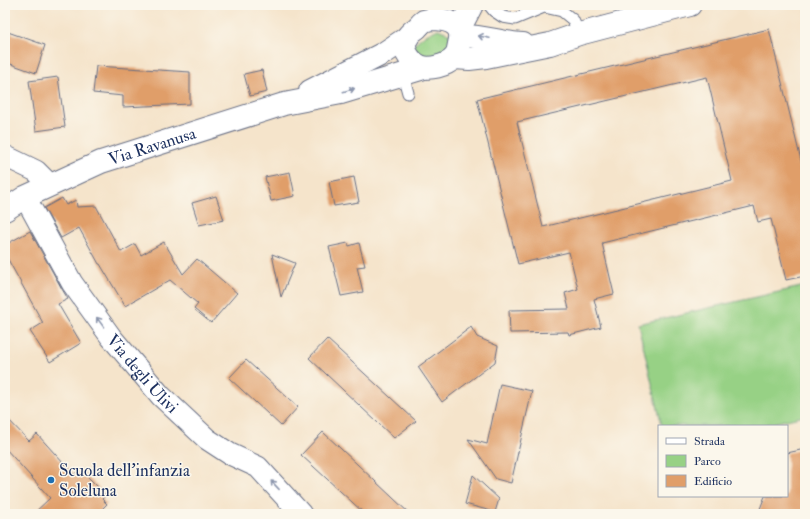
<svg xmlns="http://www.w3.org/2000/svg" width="810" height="519" viewBox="0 0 810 519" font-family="'IM FELL Double Pica',serif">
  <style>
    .green { fill: #97d185; stroke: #598072 }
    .building { fill: #e09e69; fill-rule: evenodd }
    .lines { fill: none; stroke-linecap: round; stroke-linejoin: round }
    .lane-casing { stroke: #676e84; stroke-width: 13 }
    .street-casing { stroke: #676e84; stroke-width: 23 }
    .secondary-casing { stroke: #676e84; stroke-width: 24 }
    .lane { stroke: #fff; stroke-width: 11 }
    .street { stroke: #fff; stroke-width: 21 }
    .secondary { stroke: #fff; stroke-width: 22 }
    .oneway { stroke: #8d97ae }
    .poi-dot { fill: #1f6fb2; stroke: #fbf7ec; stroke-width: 1.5 }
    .labels { text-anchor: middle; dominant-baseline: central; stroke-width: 3; stroke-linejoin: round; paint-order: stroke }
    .street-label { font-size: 17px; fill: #1b2f5e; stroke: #fbf7ec }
    .poi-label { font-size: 17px; fill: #1b2f5e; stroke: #fbf7ec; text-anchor: start }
  </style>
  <rect width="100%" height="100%" fill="#fbf7ec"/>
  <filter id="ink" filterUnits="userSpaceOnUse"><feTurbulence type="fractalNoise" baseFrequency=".025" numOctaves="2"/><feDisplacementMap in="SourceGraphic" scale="8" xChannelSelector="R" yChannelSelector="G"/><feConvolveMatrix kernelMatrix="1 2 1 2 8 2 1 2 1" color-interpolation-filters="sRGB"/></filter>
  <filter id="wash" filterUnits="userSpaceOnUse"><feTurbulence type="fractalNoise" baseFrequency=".012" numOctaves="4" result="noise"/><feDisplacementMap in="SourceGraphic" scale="16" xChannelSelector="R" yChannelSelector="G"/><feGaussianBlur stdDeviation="0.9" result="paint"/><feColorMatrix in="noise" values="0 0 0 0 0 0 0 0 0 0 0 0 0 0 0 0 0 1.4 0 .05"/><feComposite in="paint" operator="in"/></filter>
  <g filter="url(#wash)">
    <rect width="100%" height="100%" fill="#f5e4cb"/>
    <path class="green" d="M438,29L450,34C450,56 440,55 422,59L413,45L422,37Z
      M805,286V416L759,426H662L638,324Z"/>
    <g id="blocks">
      <path class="building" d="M769,29L805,177V276L786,280L771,219L758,222L754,206L602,243L614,294L594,299L601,327L569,335L568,332L510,333L509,310L569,309L565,293L578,289L569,252L518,264L477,99ZM707,77L732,181L543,227L517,122Z
        M5,31L45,45L36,73L5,62Z
        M96,66L190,72V104L123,107V96L93,93Z
        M262,70L267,92L250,96L244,74Z
        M58,77L65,127L36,131L29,81Z
        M290,172L295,196L271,201L265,177Z
        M354,177L359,202L334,206L329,182Z
        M216,196L224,220L199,225L192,203Z
        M62,198L66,205L76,200L77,207L96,206L121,252L135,244L141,255L164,242L183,274L197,259L237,293L211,323L194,309L198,304L170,280L125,306L100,264H99L79,228L61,238L44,208Z
        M30,231L62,289L68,299L58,304L81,343L50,362L30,331L43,323L5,254V245Z
        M348,243L349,246L359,243L365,266L357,267L363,292L341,296L329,247Z
        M272,254L295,263L281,297Z
        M471,327L477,337L498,346L495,362L442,402L418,367Z
        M327,339L377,385L416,421L394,438L309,358Z
        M246,360L298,407L281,426L229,378Z
        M500,384L532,391L511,483L496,479L468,439L487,444Z
        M5,416L29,441L37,434L74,475L80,469L106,495L102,499L107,504L97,514H33L50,498L5,448Z
        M323,432L410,514H365L301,455Z
        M805,449V514H758L765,496H787V453Z
        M473,475L499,499L495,512L465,504Z"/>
    </g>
  </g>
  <g filter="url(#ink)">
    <use href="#blocks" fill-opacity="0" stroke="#676e84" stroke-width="1"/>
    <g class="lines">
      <g class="lane-casing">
        <path id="lane" d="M489,5L494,11L503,17L515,19L544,7L562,11L573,20L579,34
          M403,75L408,93"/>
      </g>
      <g class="street-casing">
        <g id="street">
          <path d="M5,156L36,171L50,185"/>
          <path id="s1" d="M25,197L72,283L111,337L161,396L207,439L230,454L258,467L301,514"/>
        </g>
      </g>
      <g class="secondary-casing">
        <g id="secondary">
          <path d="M435,19C452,20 464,26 459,44C458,49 457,55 454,58C446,66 429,70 420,66C409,61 400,48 408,36C410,33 414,30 417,28C419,26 421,23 424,21C427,20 432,19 435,19Z"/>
          <path d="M459,30L472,5"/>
          <path d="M461,36C482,35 502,43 523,44"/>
          <path d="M454,58L469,59L486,57L550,44L579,34L690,5"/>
          <path d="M310,91L384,53L408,37"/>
          <path id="s2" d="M5,210L25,197L101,162L284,104L341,93L424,68"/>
        </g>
      </g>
      <use href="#lane" class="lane"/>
      <use href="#street" class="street"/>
      <use href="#secondary" class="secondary"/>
    </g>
    <defs><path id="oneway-shaft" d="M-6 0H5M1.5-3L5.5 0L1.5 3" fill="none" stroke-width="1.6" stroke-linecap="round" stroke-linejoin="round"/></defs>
    <g class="oneway">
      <use href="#oneway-shaft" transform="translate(484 37) rotate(-168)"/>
      <use href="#oneway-shaft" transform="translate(349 90) rotate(-16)"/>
      <use href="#oneway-shaft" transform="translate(100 322) rotate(-126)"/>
      <use href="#oneway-shaft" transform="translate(275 485) rotate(-133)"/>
    </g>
  </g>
  <circle class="poi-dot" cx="51" cy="480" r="4"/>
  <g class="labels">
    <g class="street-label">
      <text stroke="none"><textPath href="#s2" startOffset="161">Via Ravanusa</textPath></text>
      <text stroke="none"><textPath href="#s1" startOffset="213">Via degli Ulivi</textPath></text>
    </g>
    <g class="poi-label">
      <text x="59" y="470">Scuola dell'infanzia<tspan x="59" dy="20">Soleluna</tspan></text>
    </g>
  </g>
  <rect width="810" height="519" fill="none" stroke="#fbf7ec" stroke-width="20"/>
  <rect x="658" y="425" width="130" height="72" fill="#fbf7ec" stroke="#a1a7b3"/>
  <rect x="666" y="438" width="20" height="6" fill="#ffffff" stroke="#a1a7b3"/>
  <text x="694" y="445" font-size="12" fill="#1b2f5e">Strada</text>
  <rect x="666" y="455" width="20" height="12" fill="#97d185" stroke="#a1a7b3"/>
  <text x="694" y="465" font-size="12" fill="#1b2f5e">Parco</text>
  <rect x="666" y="475" width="20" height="12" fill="#e09e69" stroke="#a1a7b3"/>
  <text x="694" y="485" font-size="12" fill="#1b2f5e">Edificio</text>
</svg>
